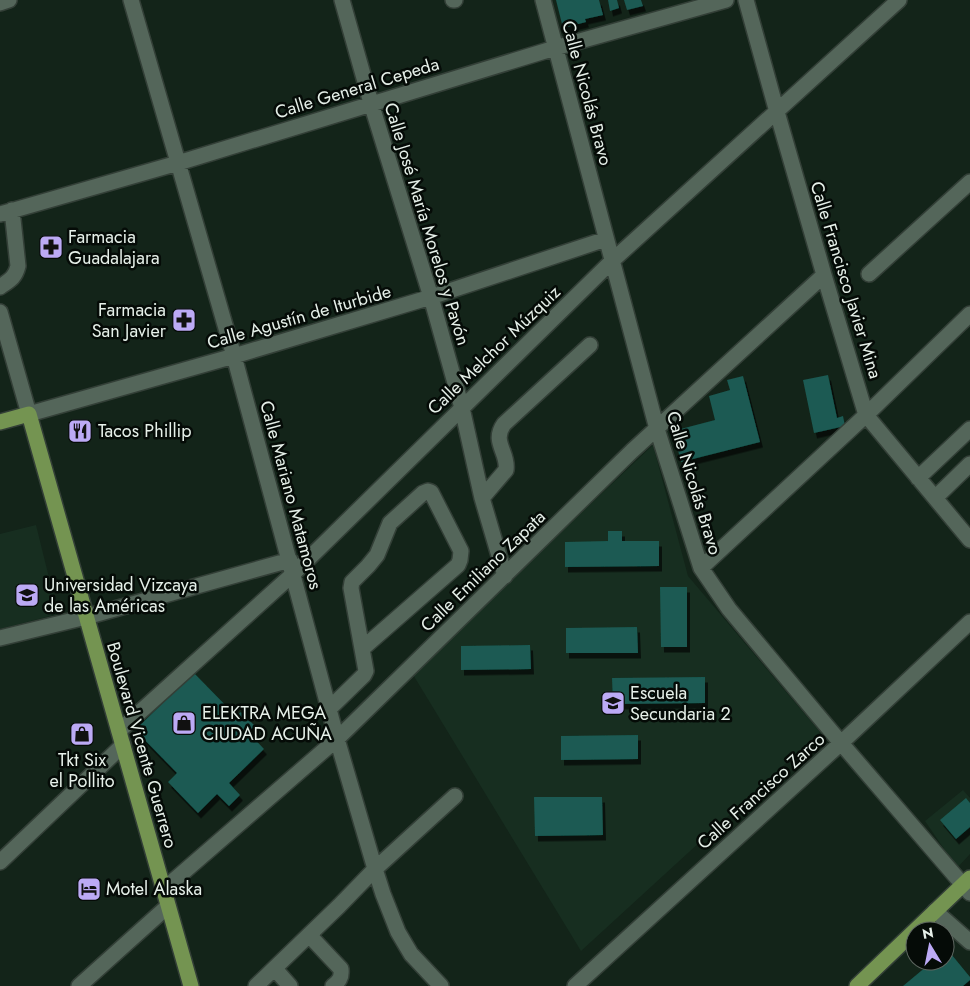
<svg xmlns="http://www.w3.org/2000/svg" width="970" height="986" viewBox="0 0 970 986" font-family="Jost,sans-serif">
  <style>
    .built { fill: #172e20 }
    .building { fill: #1a5a52; filter: url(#shadow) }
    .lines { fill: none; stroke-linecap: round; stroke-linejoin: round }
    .minor-casing { stroke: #333f37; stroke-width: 18 }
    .major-casing { stroke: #333f37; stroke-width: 18 }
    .minor { stroke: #54665a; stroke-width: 15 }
    .major { stroke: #749451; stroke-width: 15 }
    .labels { text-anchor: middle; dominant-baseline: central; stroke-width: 5; stroke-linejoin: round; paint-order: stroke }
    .street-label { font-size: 18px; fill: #e6f0e9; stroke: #050b07 }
    .poi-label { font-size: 18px; fill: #e6f0e9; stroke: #050b07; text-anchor: start }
  </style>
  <defs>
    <filter id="shadow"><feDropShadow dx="3" dy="5.5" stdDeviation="0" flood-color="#0009"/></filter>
  </defs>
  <rect width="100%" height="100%" fill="#132419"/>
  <path class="built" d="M653,445L688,576L820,732L581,951L412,673Z
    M36,525L58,614L0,629V534Z
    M963,790L970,798V854L957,868L925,821Z"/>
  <path class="building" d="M556,0H599L603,15L585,19L586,22L563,28Z
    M608,0H617L619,8L610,11Z
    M624,0H641L643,6L627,10Z
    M828,375L837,418L843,416L845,426L814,433L803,380Z
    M743,376L760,442L681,462L673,431L715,420L709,396L730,390L727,380Z
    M608,531H622V541H659V566L565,567V542L608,541Z
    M660,587H687V647H661Z
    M637,627L638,653H566V628Z
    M530,645L531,669L461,670V646Z
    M194,673L236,716L241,712L255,726L248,732L264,749L229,783L240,795L229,806L217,794L198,813L168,782L177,773L135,730Z
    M705,677V703L613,704L612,678Z
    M638,735V759L561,760V736Z
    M534,797H602L603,835L535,836Z
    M966,798L970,803V827L956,839L940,820Z
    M947,949L970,977V980L963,986H903L933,961H945V951Z"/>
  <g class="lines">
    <g class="minor-casing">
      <path id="minor" d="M131,0L234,356L337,739L375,869L383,894L398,932L411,954L441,986
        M342,0L371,103L431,297L462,408L482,498L505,576
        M453,0H455
        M543,0L657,429L701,568L729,609L841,743L970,893
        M746,0L777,112L824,275L866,415L970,540
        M0,3L9,0
        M0,214L178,163L555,48L726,0
        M869,274L970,182
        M0,287C10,280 15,278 18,266L12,210
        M0,312L29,414L234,356L431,297L606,239
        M918,478L970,429
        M482,498L506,470C509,453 491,442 504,424L590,345
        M935,498L970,464
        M701,568L866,415L970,314
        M0,638L86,617L290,560
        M330,708L364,675L366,671L351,588L352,582L368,566L377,555L390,523L423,493L428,491L431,492L461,551L460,560L458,565L363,648
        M119,731L293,574L613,260L899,0
        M0,862L123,745
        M164,889L337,739L632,451L824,275
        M935,911L970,942
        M309,935L341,969C342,978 339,981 333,986
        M275,969L290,986
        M79,986L168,906
        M256,986L339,906L375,869L455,796
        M575,986L841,743L970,622"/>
    </g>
    <g class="major-casing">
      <path id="major" d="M0,422L29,414L191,986
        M857,986L970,878"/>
    </g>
    <use href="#minor" class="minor"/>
    <use href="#major" class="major"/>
  </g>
  <defs>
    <g id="pharmacy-square" transform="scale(1.25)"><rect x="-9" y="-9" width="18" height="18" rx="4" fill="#bcaaf5" stroke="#050b07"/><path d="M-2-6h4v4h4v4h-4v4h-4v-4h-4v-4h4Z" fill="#111"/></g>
    <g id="restaurant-square" transform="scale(1.25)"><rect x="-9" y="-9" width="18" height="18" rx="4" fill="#bcaaf5" stroke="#050b07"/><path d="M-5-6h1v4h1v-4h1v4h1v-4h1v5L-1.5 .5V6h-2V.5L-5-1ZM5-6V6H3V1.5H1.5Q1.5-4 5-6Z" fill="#111"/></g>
    <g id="university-square" transform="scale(1.25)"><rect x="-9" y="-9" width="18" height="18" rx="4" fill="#bcaaf5" stroke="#050b07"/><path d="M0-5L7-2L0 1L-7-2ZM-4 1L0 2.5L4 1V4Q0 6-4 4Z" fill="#111"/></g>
    <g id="school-square" transform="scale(1.25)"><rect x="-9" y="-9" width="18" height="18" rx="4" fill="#bcaaf5" stroke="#050b07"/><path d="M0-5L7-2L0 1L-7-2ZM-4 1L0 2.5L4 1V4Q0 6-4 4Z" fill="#111"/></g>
    <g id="shop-square" transform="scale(1.25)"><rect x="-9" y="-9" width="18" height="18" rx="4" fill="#bcaaf5" stroke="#050b07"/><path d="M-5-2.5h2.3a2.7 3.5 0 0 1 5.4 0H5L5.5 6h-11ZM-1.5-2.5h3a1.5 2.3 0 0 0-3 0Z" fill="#111"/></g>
    <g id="hotel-square" transform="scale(1.25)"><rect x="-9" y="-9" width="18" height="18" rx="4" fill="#bcaaf5" stroke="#050b07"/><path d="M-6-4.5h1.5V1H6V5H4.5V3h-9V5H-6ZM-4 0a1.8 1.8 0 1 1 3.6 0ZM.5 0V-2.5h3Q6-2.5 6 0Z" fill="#111"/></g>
  </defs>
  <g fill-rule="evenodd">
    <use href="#pharmacy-square" x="51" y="247"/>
    <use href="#pharmacy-square" x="184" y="320"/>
    <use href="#restaurant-square" x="80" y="431"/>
    <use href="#university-square" x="27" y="595"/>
    <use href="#school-square" x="613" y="703"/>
    <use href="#shop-square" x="184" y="723"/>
    <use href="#shop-square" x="82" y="734"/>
    <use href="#hotel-square" x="89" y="889"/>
  </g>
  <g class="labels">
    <g class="street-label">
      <text transform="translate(357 88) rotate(-17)">Calle General Cepeda</text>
      <text transform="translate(587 93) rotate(75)">Calle Nicolás Bravo</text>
      <text transform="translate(427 224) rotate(73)">Calle José María Morelos y Pavón</text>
      <text transform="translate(846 280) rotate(73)">Calle Francisco Javier Mina</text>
      <text transform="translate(299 317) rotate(-16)">Calle Agustín de Iturbide</text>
      <text transform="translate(494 350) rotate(-44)">Calle Melchor Múzquiz</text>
      <text transform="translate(694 483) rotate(73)">Calle Nicolás Bravo</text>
      <text transform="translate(291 495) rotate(75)">Calle Mariano Matamoros</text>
      <text transform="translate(483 571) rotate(-44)">Calle Emiliano Zapata</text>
      <text transform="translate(142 745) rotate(74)">Boulevard Vicente Guerrero</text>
      <text transform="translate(761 791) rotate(-42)">Calle Francisco Zarco</text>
    </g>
    <g class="poi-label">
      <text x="68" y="237">Farmacia<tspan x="68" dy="21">Guadalajara</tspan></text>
      <text x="166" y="310" text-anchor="end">Farmacia<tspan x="166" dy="21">San Javier</tspan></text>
      <text x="98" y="431">Tacos Phillip</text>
      <text x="44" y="585">Universidad Vizcaya<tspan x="44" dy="21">de las Américas</tspan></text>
      <text x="630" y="693">Escuela<tspan x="630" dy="21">Secundaria 2</tspan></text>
      <text x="202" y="713">ELEKTRA MEGA<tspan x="202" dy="21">CIUDAD ACUÑA</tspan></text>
      <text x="82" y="760" text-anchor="middle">Tkt Six<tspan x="82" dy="21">el Pollito</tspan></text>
      <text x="106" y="889">Motel Alaska</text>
    </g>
  </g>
  <g transform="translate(930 946) rotate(350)"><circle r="24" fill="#050b07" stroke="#5f6761"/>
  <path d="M0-4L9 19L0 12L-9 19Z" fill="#bcaaf5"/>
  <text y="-8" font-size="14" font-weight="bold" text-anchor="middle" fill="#e6f0e9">N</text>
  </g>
</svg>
